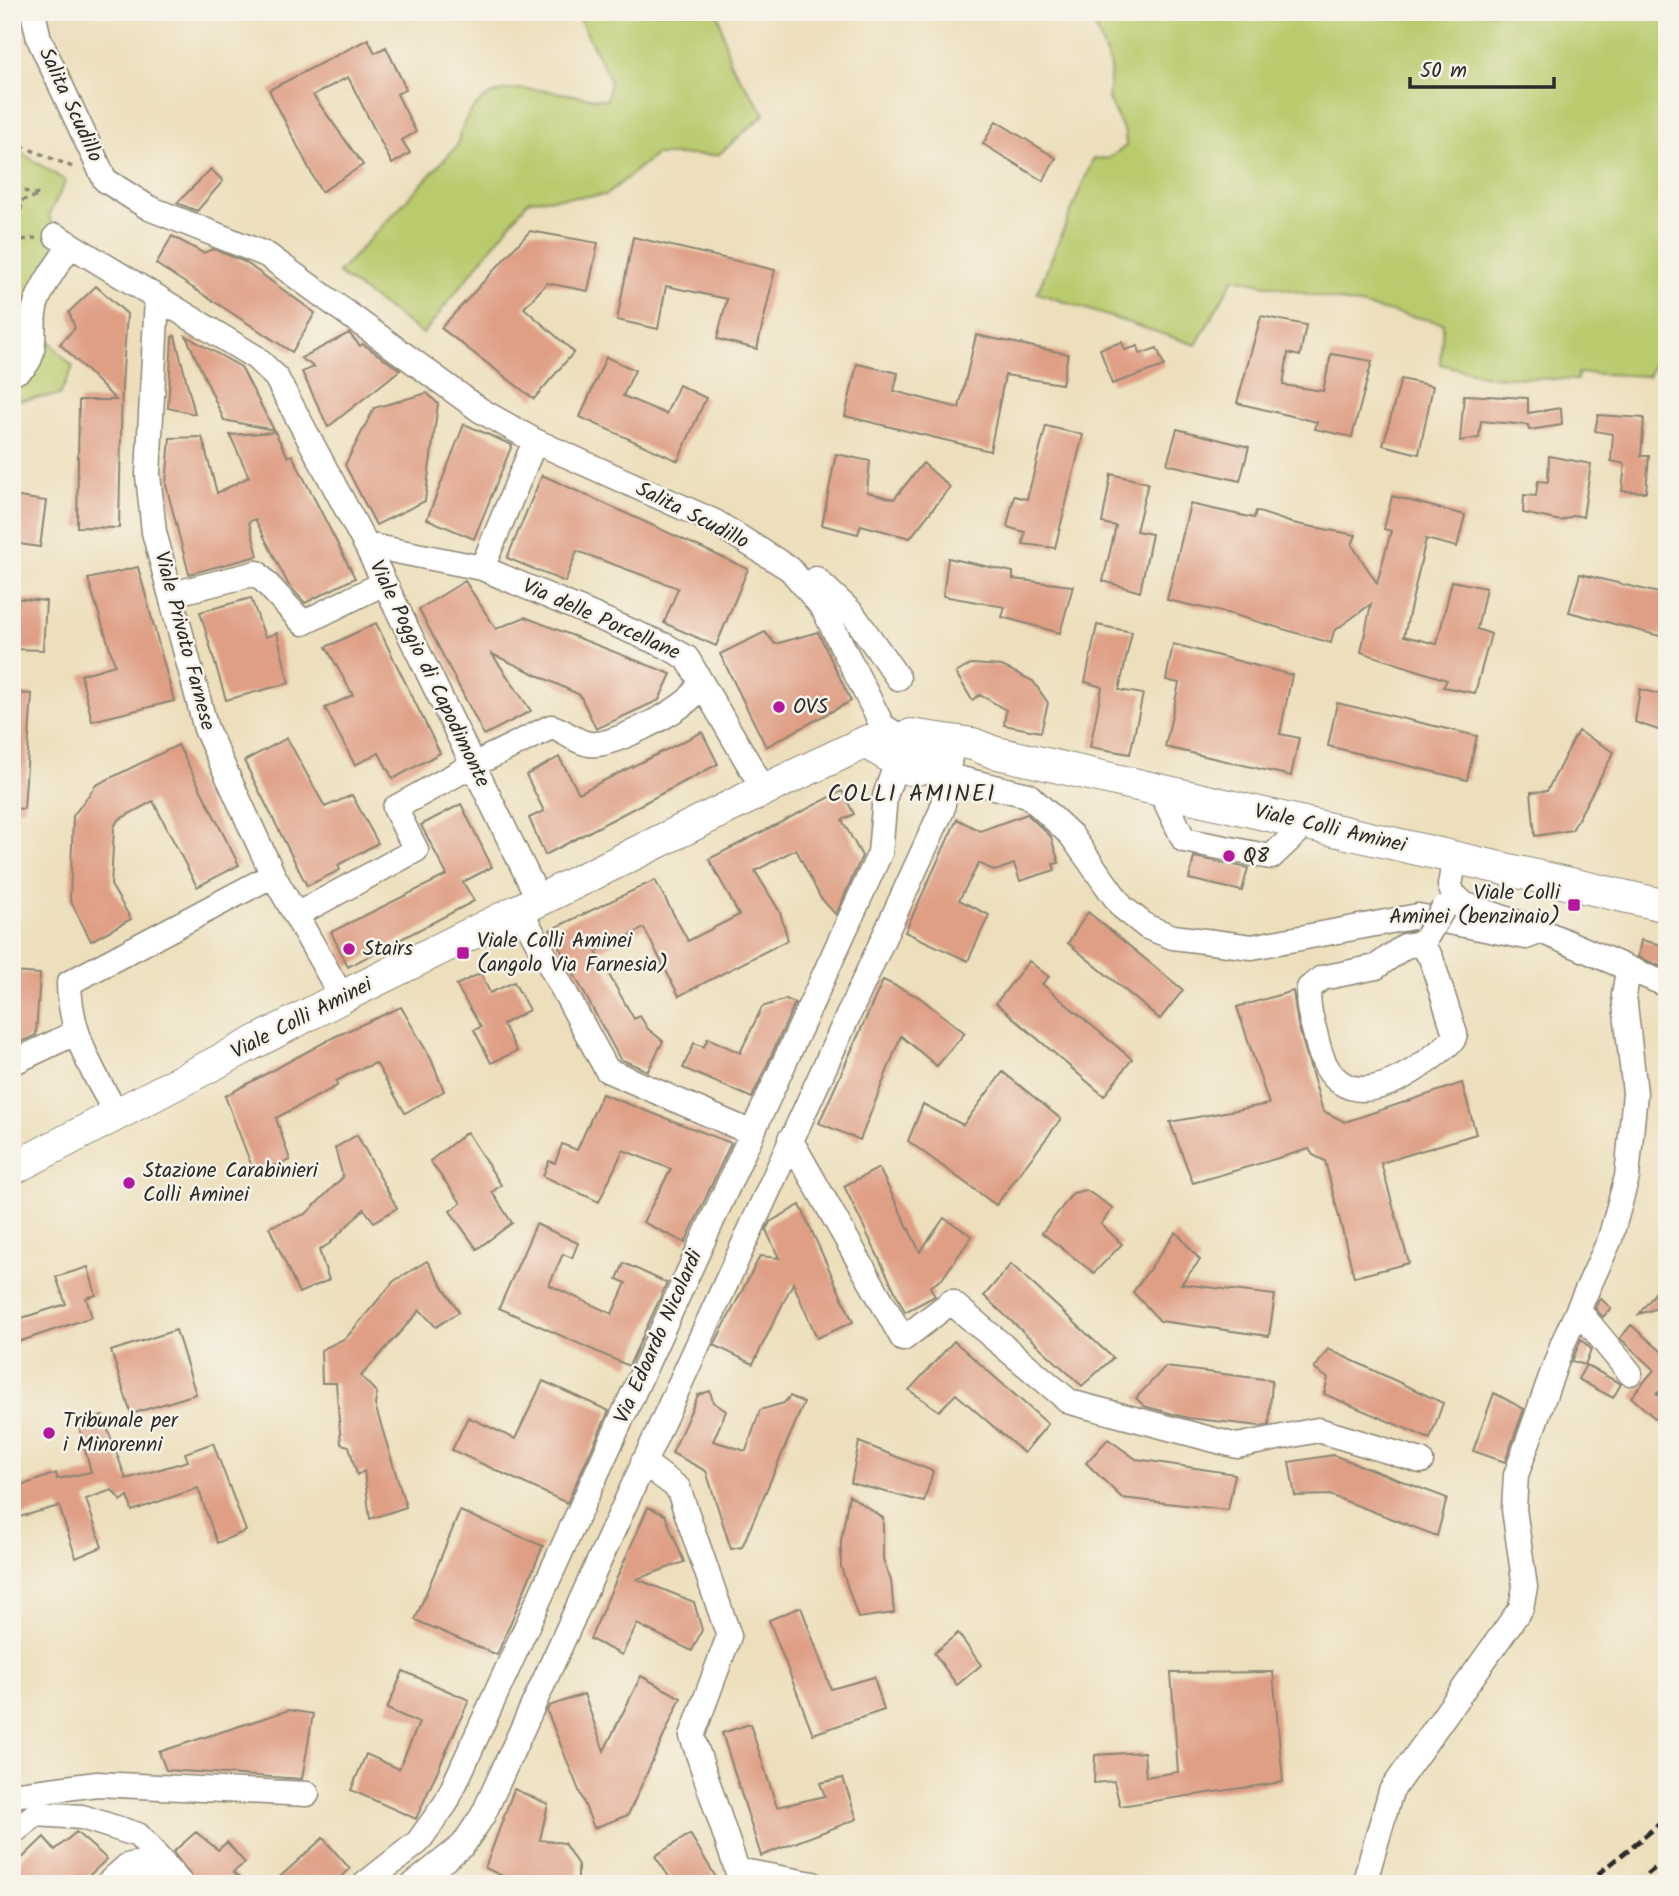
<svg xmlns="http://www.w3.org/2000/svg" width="1679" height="1896" viewBox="0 0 1679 1896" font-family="Kalam,sans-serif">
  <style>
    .green { fill: #bacb6e; stroke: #727b4c; stroke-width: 2 }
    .building { fill: #df9f85 }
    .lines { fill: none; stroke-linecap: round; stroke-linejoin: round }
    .minor-casing { stroke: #8c8574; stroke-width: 27 }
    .major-casing { stroke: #8c8574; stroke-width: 34 }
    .path { stroke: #8c8574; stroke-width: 3.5; stroke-dasharray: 5 5; stroke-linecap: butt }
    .minor { stroke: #fff; stroke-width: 24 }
    .major { stroke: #fff; stroke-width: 32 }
    .rail { stroke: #2b2b2b; stroke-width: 5; stroke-dasharray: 10 5; stroke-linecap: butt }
    .minor-bridge-casing { stroke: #8c8574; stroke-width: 27; stroke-linecap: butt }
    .minor-bridge { stroke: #fff; stroke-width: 24 }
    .poi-dot { fill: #b5179e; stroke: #f7f3e8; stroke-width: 2.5 }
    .labels { text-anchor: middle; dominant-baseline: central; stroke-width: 5; stroke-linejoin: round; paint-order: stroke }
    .street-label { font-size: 21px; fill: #2b2b2b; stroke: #f7f3e8 }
    .poi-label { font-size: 21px; fill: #2b2b2b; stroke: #f7f3e8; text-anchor: start }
    .neighbourhood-label { font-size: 23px; letter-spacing: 2px; fill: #2b2b2b; stroke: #f7f3e8 }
  </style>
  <rect width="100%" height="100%" fill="#f7f3e8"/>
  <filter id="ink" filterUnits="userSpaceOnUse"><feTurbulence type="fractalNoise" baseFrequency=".0143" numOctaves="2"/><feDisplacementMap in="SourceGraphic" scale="14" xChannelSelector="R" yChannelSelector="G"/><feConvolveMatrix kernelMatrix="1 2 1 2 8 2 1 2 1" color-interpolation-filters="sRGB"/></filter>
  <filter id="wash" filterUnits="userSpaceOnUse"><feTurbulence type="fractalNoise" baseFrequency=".00686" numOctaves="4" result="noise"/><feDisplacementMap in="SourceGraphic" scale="28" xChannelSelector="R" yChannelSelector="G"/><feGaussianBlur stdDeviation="1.57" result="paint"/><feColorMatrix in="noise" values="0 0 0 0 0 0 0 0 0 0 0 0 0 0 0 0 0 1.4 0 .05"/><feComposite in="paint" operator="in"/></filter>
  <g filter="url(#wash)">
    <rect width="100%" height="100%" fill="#eddfbc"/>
    <path class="green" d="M576,12H718L730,63L765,114L718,155H655L606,195L529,200L423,334L338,273L457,146C473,62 547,94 607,100L610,80Z
      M1089,12H1667V338L1648,376L1578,373L1577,380L1487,376L1440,364L1443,323L1234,278L1196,345L1037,293L1093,159L1109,158L1126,146L1125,133L1108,99L1111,67Z
      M12,147L66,181L49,214L63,265C33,319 29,321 73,367L60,395L12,401Z"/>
    <g id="blocks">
      <path class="building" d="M368,39L375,53L386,47L406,89L397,94L416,132L402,140L410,153L392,164L348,77L313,95L363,165L321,192L269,90Z
        M996,121L1056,158L1043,181L983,144Z
        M211,169L223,181L197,211L177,203Z
        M530,231L598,243L588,291L547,283L524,308L574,352L534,399L441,328Z
        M172,236L203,253L213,249L245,262L315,313L292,352L156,264Z
        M633,237L775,270L757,349L717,339L727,299L666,286L658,329L617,320Z
        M96,286L127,314L122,385L119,528L77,527L79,400H116L60,344L75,328L69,312Z
        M1261,316L1306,325L1300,356L1288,353L1283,385L1323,391L1331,354L1372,361L1352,437L1315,429L1317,422L1237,403Z
        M349,333L360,346L363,344L400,370L328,427L302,372L314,367L301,358Z
        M976,335L1068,354L1062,384L1005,375L990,451L845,416L857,364L898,373L894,391L959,408Z
        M175,336L195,414L168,408L172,337Z
        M186,336L241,367L274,430L224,420Z
        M1122,342L1125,350L1138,346L1140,354L1157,348L1164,366L1112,384L1100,349Z
        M606,357L635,370L623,396L666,414L679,385L706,398L678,461L580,417Z
        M1401,379L1433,386L1419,454L1383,445Z
        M427,393L438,404L425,501L376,525L345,465L374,408Z
        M1464,395L1528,398V413L1561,408L1562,425L1529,430L1528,425L1481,421L1479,438L1460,441Z
        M1598,415L1644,418L1641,456H1649L1646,492L1622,491L1625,464L1611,461L1613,434L1595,431Z
        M464,424L512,445L474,539L427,519Z
        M1046,426L1083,435L1055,548L1023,544L1025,532L1007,527L1014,496L1027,499Z
        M1177,429L1249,447L1240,481L1167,464Z
        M275,432L288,457L292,455L355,578L305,603L288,584L255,519L249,522L258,556L189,574L166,485L170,438L202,437L217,493L249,477L230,435Z
        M836,454L870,461L867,492L894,499L923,463L950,487L910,538L861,525L858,534L822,525Z
        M1549,456L1591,464L1583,517L1575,515L1561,521L1523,513L1524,495L1536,496L1538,481L1548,482Z
        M1111,474L1148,483L1136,531L1152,534L1140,592L1103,581L1116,526L1102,523Z
        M542,475L748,569L716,646L664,623L678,588L577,551L565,582L507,558Z
        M12,496L46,501L40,547L12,543Z
        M1392,496L1465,515L1457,547L1426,539L1404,636L1437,644L1452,581L1486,588L1477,629L1491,634L1475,693L1443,687L1447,680L1361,652L1371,604L1334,631L1331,643L1231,614L1167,600L1190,504L1254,518L1256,511L1292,523L1356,535L1352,545L1377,583L1391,531L1384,529Z
        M948,558L1013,572V579L1073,586L1060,633L1002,617L1005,607L943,596Z
        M138,567L174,701L92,721L81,675L115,665L88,579Z
        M1580,574L1667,595V638L1569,612Z
        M465,581L496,629L525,617L671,674L659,700L596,729L580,695L492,654L531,711L484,735L419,609Z
        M12,598L46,601L43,650L12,649Z
        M251,598L265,637L277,633L289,683L226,700L200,612Z
        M376,623L440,753L393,779L379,753L355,765L325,708L353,695L326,647Z
        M1097,625L1132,632L1119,690L1143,694L1130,754L1090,747L1102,687L1085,682Z
        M765,632L775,644L818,632L851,701L766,747L720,654Z
        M1173,644L1292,675L1280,734L1299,738L1291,776L1165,747L1179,683L1166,680Z
        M971,664L1002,666L1033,681L1048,703L1041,732L1004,725L1006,710L980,695L972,700L956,673Z
        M1640,689L1667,696V733L1635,722Z
        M12,693L32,694L24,809L12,808Z
        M1337,703L1477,736L1467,780L1328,746Z
        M1578,731L1614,752L1572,830L1535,836L1531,792L1547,791Z
        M702,732L718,764L545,855L529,818L544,811L526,775L559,757L579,793Z
        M287,738L325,807L352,795L378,843L338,865L340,870L307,886L244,761Z
        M178,745L239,865L197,887L153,801L118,820L114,827L111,885L131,919L91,941L70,900L73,816L96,785Z
        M842,791L854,814L842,820L862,856L836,915L820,897L796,849L755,871L780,912L788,940L679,996L644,928L596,952L634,1019L640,1016L648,1029L663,1041L648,1071L620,1059L550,930L655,880L688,941L739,915L709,859Z
        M461,804L492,867L463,882L474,901L348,967L331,932L447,875L421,825Z
        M1027,814L1051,837L1059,863L1053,864L1055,870L1020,881L1014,864L995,871L979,863L959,900L989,915L968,961L905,932L957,819L980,831Z
        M1194,857L1248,868L1242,891L1189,879Z
        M1088,912L1183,990L1160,1019L1068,943Z
        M1641,940L1667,946V969L1638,957Z
        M1029,961L1049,977L1042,984L1132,1059L1104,1096L996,1003Z
        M12,972L40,974L36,1035L12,1046Z
        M481,973L490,993L514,982L529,1010L503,1024L517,1051L491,1063L474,1030L481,1027L456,985Z
        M883,980L919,997L965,1033L937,1066L901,1036L860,1140L819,1123Z
        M1293,991L1298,1025L1323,1111L1345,1122L1462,1083L1476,1134L1381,1163L1409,1263L1354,1277L1325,1161L1313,1155L1309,1149L1193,1183L1170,1122L1269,1104L1237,1007Z
        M786,999L795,1003L752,1098L683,1068L694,1043L704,1047L708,1038L740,1053L762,1007Z
        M401,1007L431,1059L444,1091L405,1113L376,1063L353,1072L336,1081L337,1086L276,1118L290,1160L254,1172L225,1096L336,1036Z
        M1003,1072L1061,1119L996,1205L908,1141L923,1104L963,1125Z
        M602,1094L731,1143L685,1243L643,1222L671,1169L623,1150L599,1202L543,1176L549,1161L555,1163L562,1144L577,1150Z
        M467,1132L501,1185L492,1192L512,1223L477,1249L450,1211L461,1203L430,1161Z
        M357,1135L397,1208L374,1222L364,1209L329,1244L319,1250L329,1280L299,1293L269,1227L306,1214L343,1177L335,1148Z
        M879,1168L920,1252L944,1218L972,1236L942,1279L930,1287L935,1296L905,1312L844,1186Z
        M1086,1190L1113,1208L1101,1224L1122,1244L1094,1273L1042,1233L1073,1193Z
        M800,1205L853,1322L817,1338L793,1283L753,1364L714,1345L760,1256L779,1258L766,1230L770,1222Z
        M536,1224L578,1243L572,1258L563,1254L549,1285L612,1314L626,1283L617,1279L624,1263L667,1283L629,1366L499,1308Z
        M1176,1232L1200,1260L1181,1284L1275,1295L1269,1336L1160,1321L1133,1292Z
        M427,1261L459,1312L436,1327L420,1310L361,1376L377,1393L375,1405L406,1507L370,1519L364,1471L357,1475L349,1446L341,1444L336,1383H322L321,1350L346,1338L394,1281Z
        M1011,1264L1113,1358L1082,1386L984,1296Z
        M88,1267L96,1295L86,1298L92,1317L12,1344V1321L66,1304L56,1277Z
        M1667,1278V1305L1639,1314Z
        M1600,1298L1611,1308L1603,1317L1595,1308Z
        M1631,1325L1667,1356V1429L1631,1397L1654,1370L1620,1338Z
        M176,1330L196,1394L131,1414L111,1351Z
        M1581,1339L1591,1349L1585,1365L1572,1361Z
        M954,1341L1048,1424L1024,1453L956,1394L939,1411L909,1390Z
        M1328,1349L1443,1403L1430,1439L1324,1394L1328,1378L1314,1369Z
        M1586,1365L1621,1384L1613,1398L1578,1379Z
        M1165,1367L1272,1380L1269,1425L1260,1426L1188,1418L1144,1406L1136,1398Z
        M543,1381L609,1411L567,1503L452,1450L468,1417L515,1439Z
        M710,1391L713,1402L726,1411L713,1441L746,1451L760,1410L784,1403L790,1396L804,1403L742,1547L731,1549L706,1471L672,1453L698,1395Z
        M1494,1393L1524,1409L1505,1462L1473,1451Z
        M103,1416L126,1479L188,1461L185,1453L213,1443L246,1531L217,1543L198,1488L132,1511L128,1496L121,1501L112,1490L86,1499L102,1547L76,1558L59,1506L12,1519V1489L56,1473L57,1479L91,1472L78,1423Z
        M1108,1439L1136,1459L1235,1474L1228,1510L1122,1498L1086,1463Z
        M859,1442L933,1471L924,1502L851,1483Z
        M1333,1455L1447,1498L1437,1536L1330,1495L1295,1496L1289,1462Z
        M849,1495L883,1518V1559L891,1581L894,1613L858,1618L841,1567V1541Z
        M648,1507L665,1515L684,1562L637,1579L694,1602L702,1630L692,1651L637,1624L622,1655L590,1639Z
        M460,1511L543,1546L497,1655L415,1620Z
        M801,1607L831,1689L874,1677L884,1710L813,1734L769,1620Z
        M958,1633L981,1665L957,1685L934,1653Z
        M403,1671L469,1700L416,1819L351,1790L366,1754L399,1769L419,1723L387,1709Z
        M1273,1672L1283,1782L1120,1806L1114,1781L1094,1783L1095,1755L1144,1752L1146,1777L1178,1772L1171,1673Z
        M641,1676L681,1698L628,1815L594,1828L547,1711L549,1706L584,1694L604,1751Z
        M289,1710L313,1714L302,1779L166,1770L159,1752Z
        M750,1724L777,1807L825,1796L820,1783L843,1778L857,1819L761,1856L722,1733Z
        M514,1789L548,1804L540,1840L564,1843L578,1865V1884H520L485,1868Z
        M76,1832L107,1859L80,1884H12V1868L44,1837L55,1850Z
        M196,1832L218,1850L227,1842L245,1863L233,1872L246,1884L196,1883L173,1852Z
        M690,1834L720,1884H674L655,1856Z
        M323,1838L350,1869L333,1884H272Z"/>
    </g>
  </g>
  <g filter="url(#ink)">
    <use href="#blocks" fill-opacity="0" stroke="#8c8574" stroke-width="2"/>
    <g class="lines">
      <g class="minor-casing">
        <path id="minor" d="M33,12L39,39L105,180L149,208L267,255L480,410L535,441L715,522L790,569L823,608L882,725L902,739
          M56,236L255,357L276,377L366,545L539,900
          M157,297L148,475L154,532L206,729L273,875L342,997
          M12,373C45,363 27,325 37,301C45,281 58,263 71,245
          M366,545L482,568L666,646L687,658L764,790
          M482,568L535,441
          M816,579L852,613L898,678
          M172,594L257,573L303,623L384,583
          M931,772L1028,795L1071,835L1122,907L1147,927L1173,937L1252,947L1418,916L1526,937L1541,931
          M1160,790L1184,840L1271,857L1307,823
          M1455,857L1450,885L1453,894L1464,904L1541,931L1667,985
          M520,910L607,1070L752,1133
          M296,915L416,850L395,808L473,765L551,727C565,730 574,742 590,744C611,747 670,715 687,701C693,696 696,690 700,683
          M1420,943L1431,958L1455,1034L1453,1040C1412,1077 1337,1128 1317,1041C1313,1023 1306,1006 1309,988L1322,978L1376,967L1405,946L1420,943L1427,936
          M12,1063L75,1033
          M117,1114C92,1072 70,1033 69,983L273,875
          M790,1139L903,1339L951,1302L1070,1402L1237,1446L1318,1430L1421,1461
          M1578,1310L1630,1373
          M643,1462L678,1488L729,1636L692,1736L737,1870L813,1884
          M12,1795L97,1784L307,1794
          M12,1833L36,1814L82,1817L138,1835L181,1884
          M107,1884L127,1866L135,1864L153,1884
          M365,1884L418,1842L446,1803L880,853L885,796L898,759
          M414,1884L463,1845L483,1815L942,810L950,757
          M1364,1884L1391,1791L1521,1608L1525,1587L1514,1509L1516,1475L1563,1343L1610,1239L1627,1177L1635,1093L1624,995L1628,971"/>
      </g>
      <g class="major-casing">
        <path id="major" d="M877,749C886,753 905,769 911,769C932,771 933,747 921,737
          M897,756L898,744L911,735L973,744L993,752L1667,906
          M12,1169L342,997L764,790L868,741L902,739"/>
      </g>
      <path class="path" d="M12,142L75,168
        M12,176L20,190L40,195
        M12,203L38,196
        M17,240L22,201
        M12,241L36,238
        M1656,1392L1667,1400"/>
      <use href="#minor" class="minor"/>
      <use href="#major" class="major"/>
      <path class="rail" d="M1586,1884L1667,1818
        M1635,1884L1667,1858"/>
      <g class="minor-bridge-casing">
        <path id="minor-bridge" d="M1427,936L1443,909"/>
      </g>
      <use href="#minor-bridge" class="minor-bridge"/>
    </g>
  </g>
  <g class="poi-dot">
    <circle cx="779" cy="707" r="7"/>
    <circle cx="1229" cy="856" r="7"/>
    <rect x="1567" y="898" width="14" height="14" rx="3.5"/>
    <circle cx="349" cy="949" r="7"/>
    <rect x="456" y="946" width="14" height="14" rx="3.5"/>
    <circle cx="129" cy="1183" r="7"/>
    <circle cx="49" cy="1433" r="7"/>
  </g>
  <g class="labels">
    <g class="street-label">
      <text transform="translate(70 105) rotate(65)">Salita Scudillo</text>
      <text transform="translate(692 516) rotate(27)">Salita Scudillo</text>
      <text transform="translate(601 620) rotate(24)">Via delle Porcellane</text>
      <text transform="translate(184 641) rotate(75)">Viale Privato Farnese</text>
      <text transform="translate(429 674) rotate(64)">Viale Poggio di Capodimonte</text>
      <text transform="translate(1330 829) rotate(13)">Viale Colli Aminei</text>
      <text transform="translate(302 1019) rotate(-27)">Viale Colli Aminei</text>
      <text transform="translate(659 1337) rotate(-66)">Via Edoardo Nicolardi</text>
    </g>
    <g class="poi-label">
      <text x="793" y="707">OVS</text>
      <text x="1243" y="856">Q8</text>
      <text x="1560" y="893" text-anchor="end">Viale Colli<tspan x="1560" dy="24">Aminei (benzinaio)</tspan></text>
      <text x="477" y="941">Viale Colli Aminei<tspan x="477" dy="24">(angolo Via Farnesia)</tspan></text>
      <text x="363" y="949">Stairs</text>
      <text x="143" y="1171">Stazione Carabinieri<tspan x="143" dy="24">Colli Aminei</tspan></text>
      <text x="63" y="1421">Tribunale per<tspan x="63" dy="24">i Minorenni</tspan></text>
    </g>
    <g class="neighbourhood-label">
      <text x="912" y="795">COLLI AMINEI</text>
    </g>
  </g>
  <rect width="1679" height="1896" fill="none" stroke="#f7f3e8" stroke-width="42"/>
  <path d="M1410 77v10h144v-10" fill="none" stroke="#2b2b2b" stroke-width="3.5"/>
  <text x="1420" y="77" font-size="21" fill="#2b2b2b" stroke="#f7f3e8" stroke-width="5" paint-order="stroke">50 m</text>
</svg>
